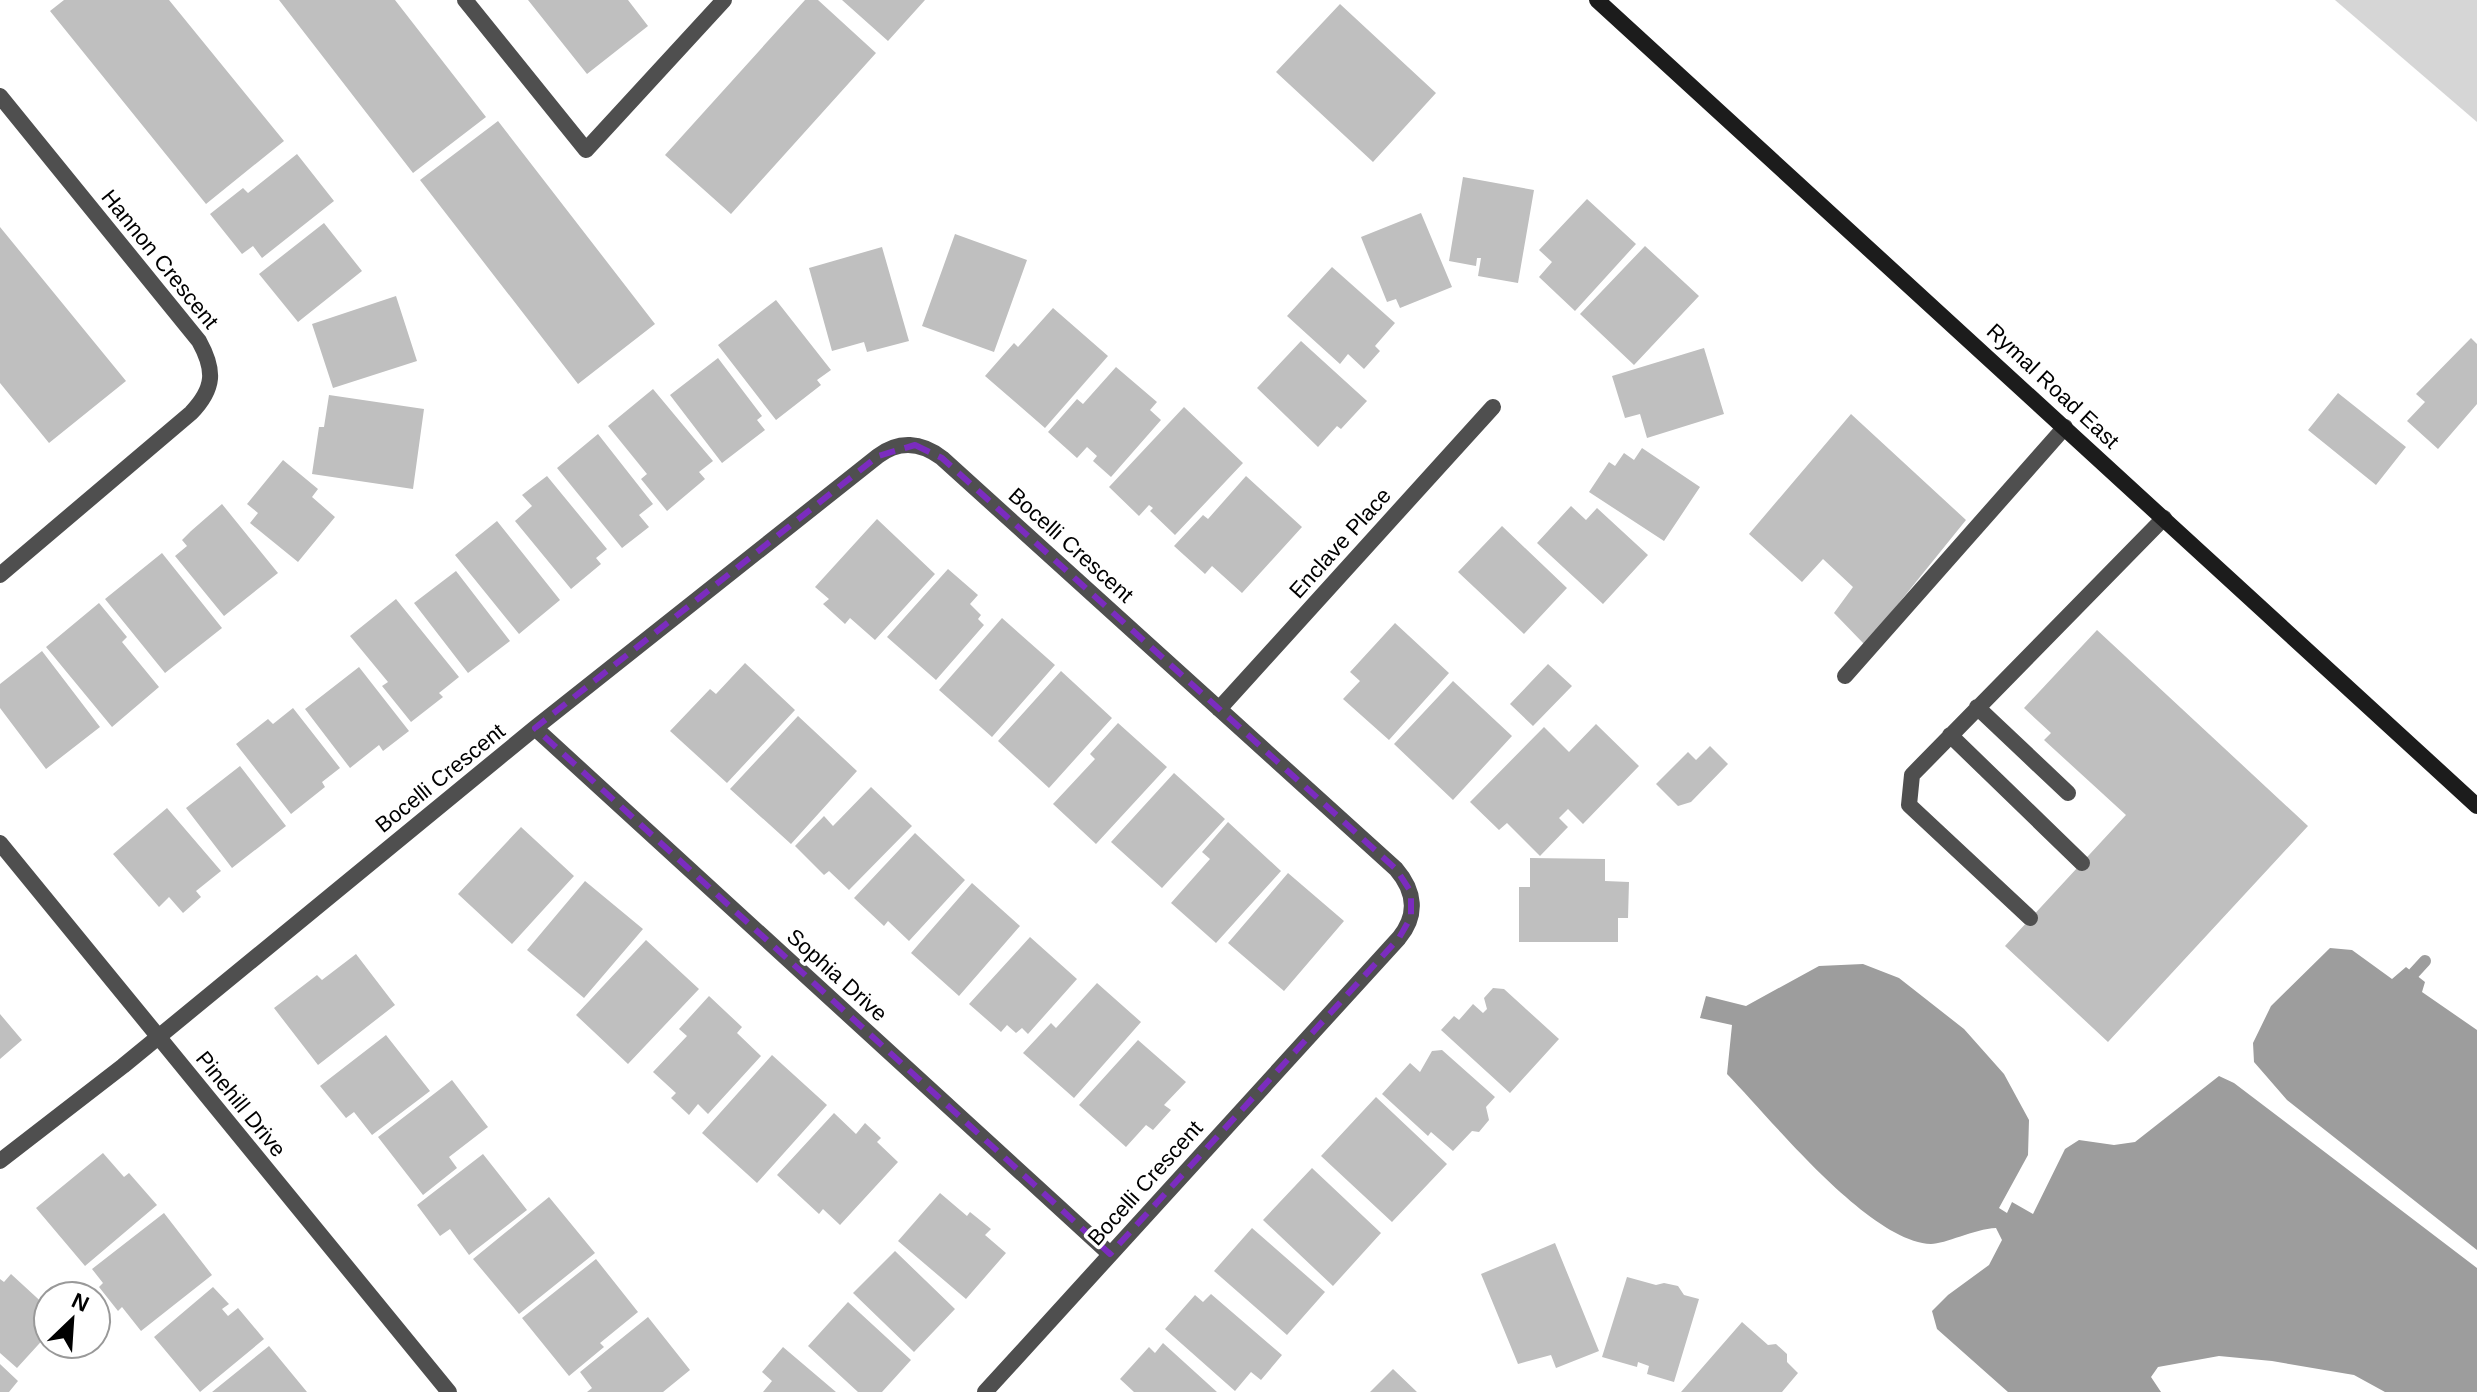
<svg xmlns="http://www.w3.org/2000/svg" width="2477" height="1392" viewBox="0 0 2477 1392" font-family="Helvetica,sans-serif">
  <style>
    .green { fill: #d6d6d6 }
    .water { fill: #9d9d9d }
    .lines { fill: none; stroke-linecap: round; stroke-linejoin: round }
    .stream { stroke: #9d9d9d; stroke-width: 12 }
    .building { fill: #bfbfbf }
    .service { stroke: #4f4f4f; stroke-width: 16 }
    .minor { stroke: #4f4f4f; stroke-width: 16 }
    .secondary { stroke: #1c1c1c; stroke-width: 16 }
    .marked { fill: none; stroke: #7b2cbf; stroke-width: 6; stroke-dasharray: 16 10; stroke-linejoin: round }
    .labels { text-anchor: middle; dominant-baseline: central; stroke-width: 7; stroke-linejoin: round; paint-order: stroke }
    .street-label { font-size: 22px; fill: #000; stroke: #fff }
  </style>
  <rect width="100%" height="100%" fill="#fff"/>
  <path class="green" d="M2335,0H2477V122Z"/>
  <path class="water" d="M2330,948L2352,950L2392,979L2406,967L2425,982L2422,992L2477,1030V1250L2287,1100L2254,1062L2253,1043L2271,1006Z
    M1863,964L1899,978L1964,1029L2004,1074L2029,1120L2028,1155L1999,1208L2007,1213L2012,1202L2033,1214L2065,1149L2079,1140L2114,1145L2135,1142L2219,1076L2234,1083L2477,1268V1392H2385L2354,1375L2272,1361L2219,1356L2158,1367L2151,1377L2161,1392H2008L1937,1329L1932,1311L1948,1295L1989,1265L2002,1240L1996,1228C1974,1229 1945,1244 1931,1244C1868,1241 1771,1119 1727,1074L1732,1025L1700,1018L1706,996L1746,1006L1819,966Z"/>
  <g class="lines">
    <path class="stream" d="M2414,973L2425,961"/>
  </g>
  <path class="building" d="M64,0H169L284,141L206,204L50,11Z
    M279,0H395L486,117L413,173Z
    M528,0H628L648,26L587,74Z
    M805,0H818L876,53L731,214L665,155Z
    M842,0H925L888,41Z
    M1340,4L1436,93L1373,162L1276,72Z
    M498,121L655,324L578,384L420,180Z
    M297,154L334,201L262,258L253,246L242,254L210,214L243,188L248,193Z
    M1463,177L1534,190L1518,283L1478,276L1481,258H1477L1476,266L1449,261Z
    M1587,199L1636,244L1575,311L1539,277L1552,262L1539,250Z
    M1421,213L1452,287L1400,308L1396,299L1387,302L1361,237Z
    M324,223L362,271L298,322L259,274Z
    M0,227L126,381L49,443L0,383Z
    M955,234L1027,260L994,352L922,326Z
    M1645,246L1699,296L1634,365L1580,314Z
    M882,247L909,341L867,352L864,342L832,351L809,268Z
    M1332,267L1395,323L1375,346L1380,351L1364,369L1348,354L1340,364L1287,316Z
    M396,296L417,361L333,388L312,324Z
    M776,300L831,370L817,380L821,385L776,420L718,345Z
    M1053,308L1108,356L1045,428L985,376L1014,343L1018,347Z
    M2471,338L2477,344V404L2438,449L2407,421L2425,402L2416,394Z
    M1301,341L1367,401L1341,429L1337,426L1318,447L1257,388Z
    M1704,348L1724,414L1647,438L1640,414L1625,418L1612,376Z
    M718,358L762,416L757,420L765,430L722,463L670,395Z
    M1116,367L1157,402L1150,410L1161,420L1111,477L1093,461L1097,456L1087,447L1077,458L1048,432L1077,399L1083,404Z
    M653,389L713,461L699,472L705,479L667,511L641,479L647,474L608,426Z
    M2338,393L2406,447L2376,485L2308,430Z
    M329,395L424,409L413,489L312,474L319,427H324Z
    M1184,407L1243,463L1175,535L1150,511L1153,508L1149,505L1139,516L1109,487Z
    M1851,414L1966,520L1865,645L1834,613L1853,587L1823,559L1802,582L1749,534Z
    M598,434L653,504L639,515L649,527L622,548L557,468Z
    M1642,448L1700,487L1664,541L1589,492L1609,462L1615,466L1624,453L1634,460Z
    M283,460L318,489L312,497L335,517L298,562L250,523L258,513L247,504Z
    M547,476L607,549L596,558L601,564L571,589L515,521L532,506L522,495Z
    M1246,476L1302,527L1242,593L1212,566L1205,574L1174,546L1203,515L1208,519Z
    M222,504L278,573L224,616L175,556L187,546L182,540L191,531Z
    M1571,506L1586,520L1597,508L1648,555L1603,604L1537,543Z
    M877,519L935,574L875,640L850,618L845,624L823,604L829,599L815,587Z
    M497,521L560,600L519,634L455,555Z
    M1502,526L1567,588L1524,634L1458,572Z
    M162,553L222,628L165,673L105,599Z
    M948,569L978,595L970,604L981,615L978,619L984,625L936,680L887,637Z
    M456,571L510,641L468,673L414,603Z
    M396,599L459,677L439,693L443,697L411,722L382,686L388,682L350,636Z
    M99,603L127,637L122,642L159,687L112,727L46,647Z
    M1002,618L1055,665L992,737L939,690Z
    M1395,623L1449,673L1389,740L1343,699L1360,681L1350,672Z
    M2097,630L2308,826L2108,1042L2005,946L2126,815L2044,740L2051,733L2024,708Z
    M42,651L100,727L46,769L0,708V684Z
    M745,663L795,710L727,783L670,731L710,689L716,694Z
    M1548,664L1572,686L1533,726L1510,704Z
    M359,667L409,731L383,751L379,745L350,768L305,709Z
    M1061,671L1112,718L1049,788L998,741Z
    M1453,681L1512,736L1453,800L1394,744Z
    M293,708L340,768L322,782L325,787L291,814L236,744L268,719L273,724Z
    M798,716L857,771L791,844L730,789Z
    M1118,723L1167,767L1096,844L1053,804L1095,759L1090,754Z
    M1596,724L1639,766L1583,824L1568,809L1559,818L1568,827L1540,856L1507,823L1499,830L1470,802L1544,727L1569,752Z
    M1710,746L1728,764L1691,802L1678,806L1656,784L1688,752L1696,760Z
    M240,766L286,826L232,868L186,808Z
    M1174,773L1225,819L1162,888L1111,842Z
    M871,787L912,826L849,890L829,871L824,875L795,846L824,816L833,826Z
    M167,808L221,871L196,891L201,897L183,913L169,897L159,907L113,854Z
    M1228,822L1281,871L1216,943L1171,903L1210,859L1202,852Z
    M521,827L574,876L512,944L458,894Z
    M915,833L965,880L909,941L888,921L884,926L854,898Z
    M1530,858L1605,859V881L1629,882L1628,918H1618V942H1519V887H1530Z
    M1288,873L1344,921L1284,991L1228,943Z
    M585,881L643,929L584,998L527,950Z
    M972,883L1020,926L959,996L911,953Z
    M1030,937L1077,979L1028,1034L1022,1028L1016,1033L1007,1025L1001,1032L969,1004Z
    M646,940L699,989L628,1064L576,1015Z
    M356,954L395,1005L318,1065L274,1008L317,975L322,980Z
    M1097,983L1141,1022L1074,1098L1023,1053L1051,1023L1056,1028Z
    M1493,988L1504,989L1559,1039L1510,1093L1441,1030L1454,1016L1459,1020L1473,1004L1483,1013L1487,1009L1484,998Z
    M709,996L742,1027L737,1033L761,1056L708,1114L698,1104L689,1115L671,1098L676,1093L653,1072L687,1036L679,1029Z
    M0,1014L22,1040L0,1059Z
    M386,1035L430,1091L372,1135L354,1112L346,1118L320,1086Z
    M1138,1040L1186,1082L1164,1105L1171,1110L1153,1130L1146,1125L1126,1147L1079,1105Z
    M1442,1050L1495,1097L1486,1107L1489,1120L1479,1132L1472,1131L1453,1151L1431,1132L1428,1136L1382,1094L1410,1063L1420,1072L1432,1051Z
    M772,1055L827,1105L757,1183L702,1133Z
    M452,1080L488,1127L449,1157L457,1168L423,1195L378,1137Z
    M1376,1097L1447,1164L1392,1222L1321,1156Z
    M834,1113L856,1134L865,1123L881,1138L877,1142L898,1162L840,1225L823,1209L819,1214L777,1175Z
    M103,1153L124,1177L129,1173L157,1205L85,1266L36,1208Z
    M483,1154L527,1210L469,1255L450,1229L440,1236L417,1205Z
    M1312,1168L1381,1233L1333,1286L1263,1220Z
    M940,1193L967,1216L970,1212L991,1229L985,1235L1006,1253L966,1299L898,1241Z
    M549,1197L595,1253L519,1314L473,1259Z
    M164,1213L212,1275L141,1331L122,1307L118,1311L99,1287L103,1283L92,1269Z
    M1252,1228L1325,1292L1287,1335L1214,1271Z
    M1555,1243L1599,1351L1556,1368L1551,1355L1518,1364L1481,1274Z
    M895,1251L955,1309L914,1352L853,1293Z
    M596,1259L638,1312L600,1343L604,1347L569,1376L522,1318Z
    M11,1274L48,1308V1334L17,1368L0,1353V1279L4,1282Z
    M1627,1277L1656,1285L1664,1283L1678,1286L1684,1295L1699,1299L1674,1382L1647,1374L1649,1366L1638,1362L1637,1367L1602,1357Z
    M213,1287L229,1304L222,1309L228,1316L238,1308L264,1339L200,1392L154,1337Z
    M1211,1294L1282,1355L1261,1380L1251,1372L1235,1391L1165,1329L1195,1295L1203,1302Z
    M848,1302L911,1360L882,1392H858L808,1346Z
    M648,1317L690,1370L663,1392H587L592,1388L580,1372Z
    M1742,1322L1768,1345L1776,1344L1787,1354V1362L1798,1373L1782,1392H1681Z
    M1163,1343L1217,1392H1134L1120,1379L1149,1347L1155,1353Z
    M269,1346L307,1392H212Z
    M783,1347L836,1392H763L772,1381L762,1372Z
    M0,1364L18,1381L9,1392H0Z
    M1393,1369L1417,1392H1370Z"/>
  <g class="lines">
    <path class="service" d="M465,0L586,150L724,0
      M1845,676L2065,427
      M1977,707L2068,793
      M1950,735L2082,863
      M2030,918L1909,805L1912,775L2164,518"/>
    <path class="minor" d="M0,96L199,341C215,370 215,388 191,413L0,575
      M1219,709L1493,407
      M535,728L1110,1254
      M0,843L449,1392
      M0,1161L123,1066L535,728L878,456C899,440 921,442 942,458L1396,869C1415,891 1418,915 1399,938L985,1392"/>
    <path class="secondary" d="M1597,0L2477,806"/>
  </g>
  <path class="marked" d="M915,445L942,458L1396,869L1411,892V917L1399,938L1110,1254L535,728L878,456Z"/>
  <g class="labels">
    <g class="street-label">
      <text transform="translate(160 259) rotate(51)">Hannon Crescent</text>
      <text transform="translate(2053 386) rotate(43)">Rymal Road East</text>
      <text transform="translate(1340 543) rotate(-48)">Enclave Place</text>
      <text transform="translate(1071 545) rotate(42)">Bocelli Crescent</text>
      <text transform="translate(440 778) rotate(-39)">Bocelli Crescent</text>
      <text transform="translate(837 975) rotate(42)">Sophia Drive</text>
      <text transform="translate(241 1104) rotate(51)">Pinehill Drive</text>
      <text transform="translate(1145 1183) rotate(-48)">Bocelli Crescent</text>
    </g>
  </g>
  <g transform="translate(72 1320) rotate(25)"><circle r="38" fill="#ffffff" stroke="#999999" stroke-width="2"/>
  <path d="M0-6L14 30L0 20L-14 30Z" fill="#000000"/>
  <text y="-12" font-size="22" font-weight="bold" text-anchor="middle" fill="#000000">N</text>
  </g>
</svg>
